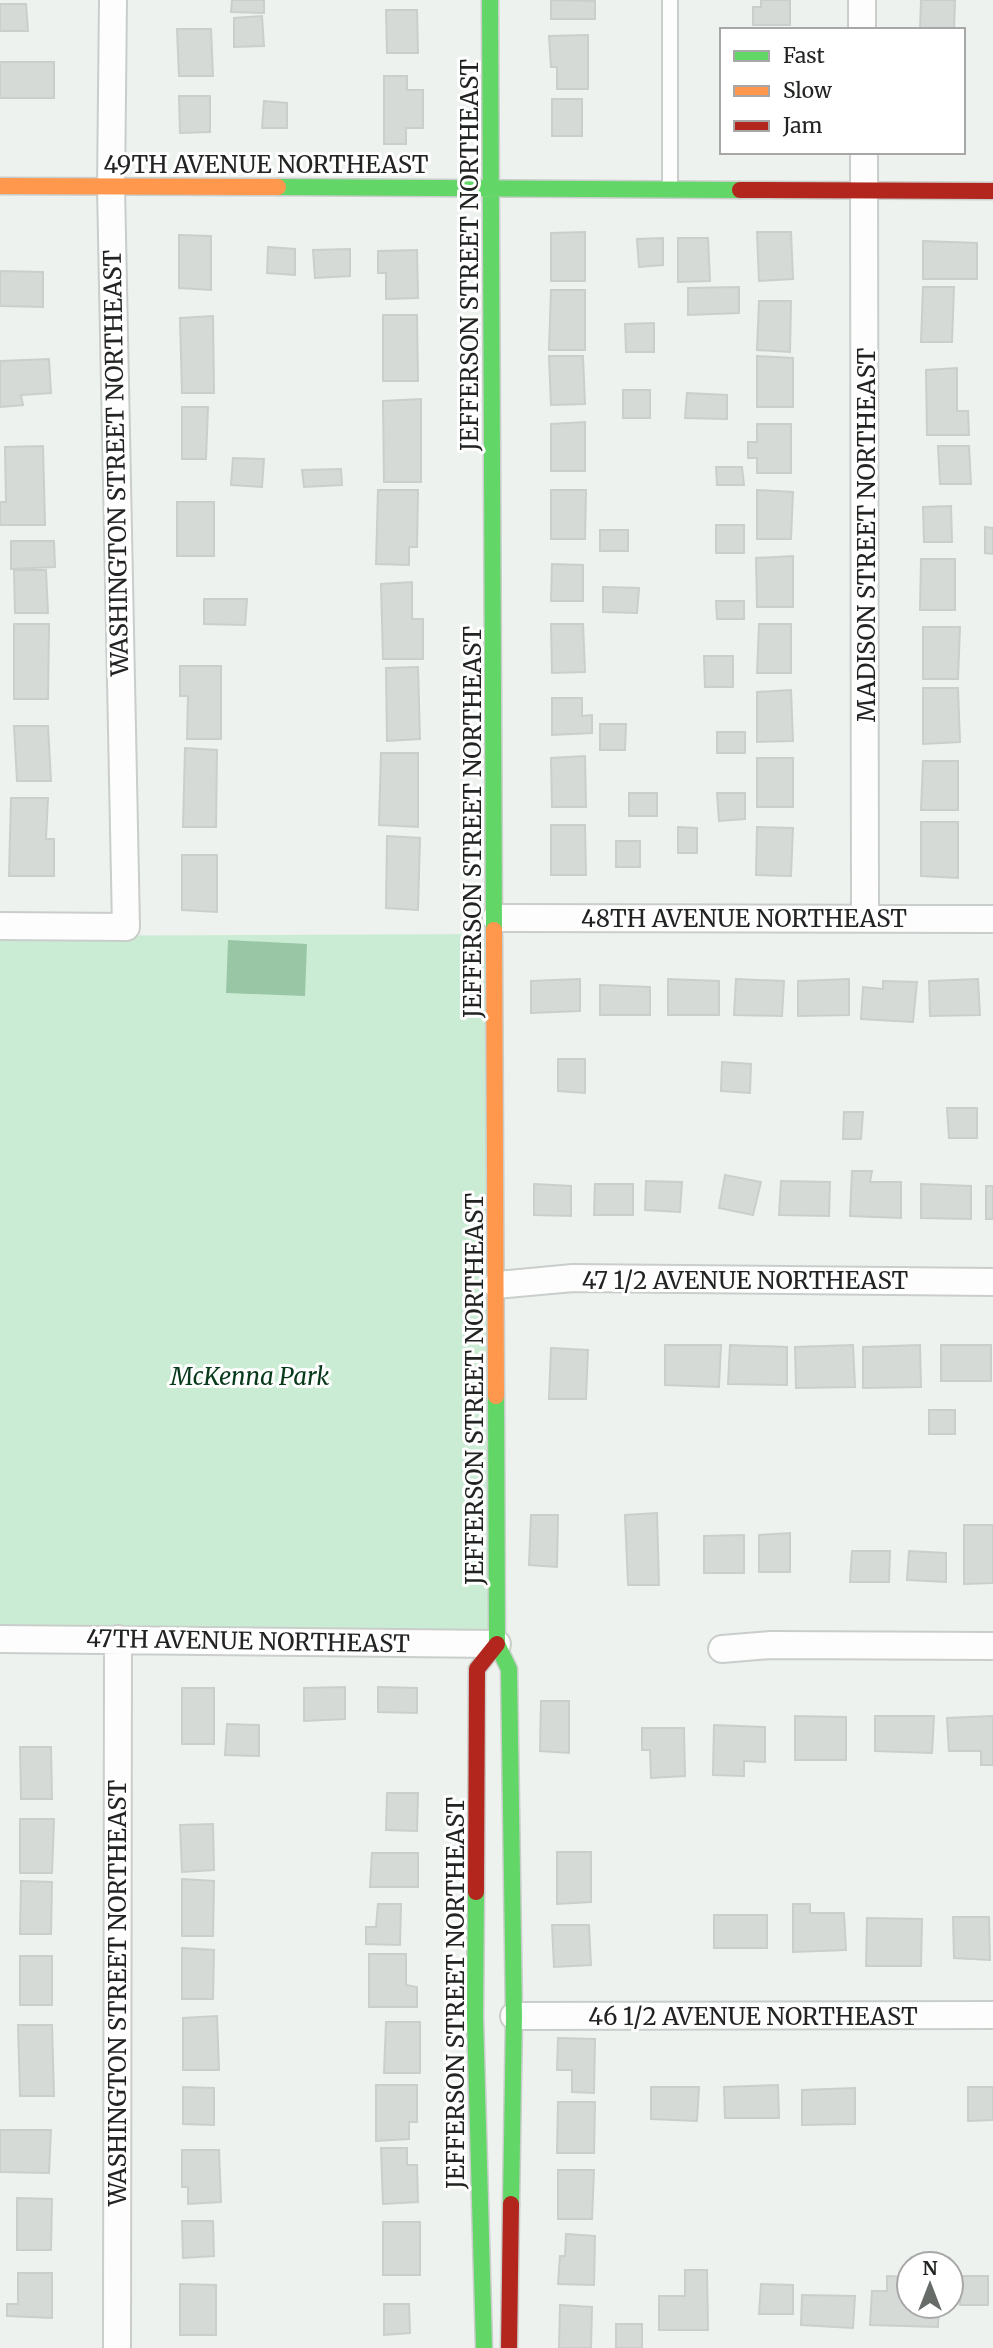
<svg xmlns="http://www.w3.org/2000/svg" width="993" height="2348" viewBox="0 0 993 2348" font-family="Merriweather,serif">
  <style>
    .green { fill: #cbecd4 }
    .water { fill: #99c6a5 }
    .building { fill: #d6dad7; stroke: #cbcfcc; stroke-width: 2 }
    .lines { fill: none; stroke-linecap: round; stroke-linejoin: round }
    .lane-casing { stroke: #cacecb; stroke-width: 18 }
    .street-casing { stroke: #cacecb; stroke-width: 30 }
    .fast-casing { stroke: #cacecb; stroke-width: 19 }
    .slow-casing { stroke: #cacecb; stroke-width: 19 }
    .jam-casing { stroke: #cacecb; stroke-width: 19 }
    .lane { stroke: #fcfdfc; stroke-width: 14 }
    .street { stroke: #fcfdfc; stroke-width: 26 }
    .fast { stroke: #63d668; stroke-width: 16 }
    .slow { stroke: #ff974d; stroke-width: 16 }
    .jam { stroke: #b3261e; stroke-width: 16 }
    .labels { text-anchor: middle; dominant-baseline: central; stroke-width: 6; stroke-linejoin: round; paint-order: stroke }
    .street-label { font-size: 24px; fill: #212421; stroke: #fff }
    .park-label { font-size: 24px; font-style: italic; fill: #07391b; stroke: #fff }
  </style>
  <rect width="100%" height="100%" fill="#edf2ee"/>
  <path class="green" d="M495,934L503,1630L0,1625V936Z"/>
  <path class="water" d="M228,940L307,944L305,996L226,993Z"/>
  <path class="building" d="M232,0H264V13L231,12Z
    M551,0L595,1V19H551Z
    M761,0H790V25H753V7H761Z
    M921,0H955L954,30H920Z
    M0,4H26L28,31H0Z
    M386,10H417L418,53H387Z
    M262,16L264,46L234,47V18Z
    M177,29H211L213,76H179Z
    M588,35V89H557V67H551L549,36Z
    M0,62H54V98H0Z
    M384,76H407V90H423V128H406V144H384Z
    M179,96H210V132L180,133Z
    M552,99H582V136H552Z
    M264,101L287,103V128H262Z
    M585,232V281H551V233Z
    M757,232H791L793,279L759,281Z
    M179,235L211,236V290L179,288Z
    M663,238V265L639,267L637,239Z
    M678,238H708L710,281L678,282Z
    M923,241L977,243V279H923Z
    M268,247L295,249V275L267,273Z
    M350,249V276L315,278L313,250Z
    M417,250L418,298L386,299V273H378V251Z
    M0,271L43,272V307L0,306Z
    M739,287V313L688,315V288Z
    M923,287H954L952,342H921Z
    M551,290H585V350H549Z
    M759,301H791L790,352L757,350Z
    M383,315H417L418,381H383Z
    M213,316L214,393H182L180,318Z
    M654,323V352H626L625,324Z
    M549,356H583L585,404L551,405Z
    M757,356L793,358V407H757Z
    M49,359L51,393L21,395L23,405L0,407V361Z
    M957,368V411H968L969,435H927L926,370Z
    M623,390H650V418H623Z
    M687,393L727,395V419L685,418Z
    M421,399V482H384L383,401Z
    M182,407H208L206,459H182Z
    M585,422V471H551V424Z
    M757,424H791V473H757V458H748V442H757Z
    M43,446L45,525H0V502H6L5,447Z
    M938,446H969L971,484H940Z
    M233,458L264,459L262,487L231,485Z
    M716,467H742L744,485H717Z
    M341,469L342,485L304,487L302,470Z
    M378,490H418L417,547H409V565L376,564Z
    M551,490H586L585,539H551Z
    M757,490L793,492L791,539H757Z
    M177,502H214V556H177Z
    M951,506L952,542H924L923,507Z
    M716,525H744V553H716Z
    M985,527L993,528V554L985,553Z
    M600,530H628V551H600Z
    M11,541H54L55,567L11,569Z
    M793,556V607H757L756,558Z
    M921,559H955V610H920Z
    M552,564L583,565V601H551Z
    M14,570H46L48,613H15Z
    M412,582V619H423V659H383L381,584Z
    M603,587L639,588L637,613L603,612Z
    M204,599H247L245,625L204,624Z
    M716,601H744V619H717Z
    M14,624H49L48,699H14Z
    M551,624H583L585,672L552,673Z
    M759,624H791V673H757Z
    M923,627H960L958,679H923Z
    M704,656H733V687H705Z
    M180,666H221V739H187L188,696H180Z
    M418,667L420,739L387,741L386,668Z
    M923,688H958L960,742L923,744Z
    M791,690L793,741L757,742V692Z
    M552,698H582V716L592,715V733L552,735Z
    M600,724H626L625,750H600Z
    M14,726H48L51,781H17Z
    M717,732H745V753H717Z
    M185,748L217,750L216,827H183Z
    M381,753H418V827L379,825Z
    M585,756L586,807H552L551,758Z
    M757,758H793V807H757Z
    M923,761H958V810H921Z
    M629,793H657V816H629Z
    M717,793H745V819L719,821Z
    M11,798H48L46,839H54V876H9Z
    M921,822H958V878L921,876Z
    M551,825H585L586,875H551Z
    M678,827L697,828V853H678Z
    M757,827L793,828L791,876L756,875Z
    M387,836L420,838L418,910L386,908Z
    M616,841H640V867H616Z
    M182,855H217V912L182,910Z
    M580,979V1011L531,1013V981Z
    M668,979L719,981V1015H668Z
    M736,979L784,981L782,1016L734,1015Z
    M849,979V1015L798,1016V981Z
    M978,979L980,1015L930,1016L929,981Z
    M883,981L917,982L913,1022L861,1019L863,987L883,989Z
    M600,985L650,987V1015H600Z
    M558,1059H585V1093L558,1091Z
    M722,1062L751,1064L750,1093L721,1091Z
    M947,1108H977V1138H949Z
    M844,1112H863L861,1139H843Z
    M852,1171H872L870,1182H901V1218L850,1216Z
    M725,1175L761,1182L753,1215L719,1208Z
    M646,1181L682,1182L680,1212L645,1210Z
    M781,1181L830,1182L829,1216L779,1215Z
    M534,1184L571,1186V1216L534,1215Z
    M595,1184H633V1215H594Z
    M921,1184L971,1186V1219L921,1218Z
    M986,1186H993V1219H986Z
    M665,1345H721L719,1387L665,1385Z
    M730,1345L787,1347V1385L728,1384Z
    M853,1345L855,1387L796,1388L795,1347Z
    M920,1345L921,1387L863,1388V1347Z
    M941,1345H991V1381H941Z
    M551,1348L588,1350L586,1399H549Z
    M929,1410H955V1434H929Z
    M657,1513L659,1585H628L625,1515Z
    M531,1515H558L557,1567L529,1565Z
    M964,1525H993V1583L964,1584Z
    M790,1533V1572H759V1535Z
    M744,1535V1573H704V1536Z
    M852,1551H890L889,1582H850Z
    M909,1551L946,1553V1582L907,1580Z
    M345,1687V1719L304,1721V1688Z
    M378,1687L417,1688V1713L378,1712Z
    M182,1688H214V1744H182Z
    M541,1701H569V1753L540,1751Z
    M795,1716L846,1717V1760H795Z
    M875,1716H934L932,1753L875,1751Z
    M993,1716V1765H981V1751H949L947,1718Z
    M227,1724L259,1725V1756L225,1755Z
    M714,1725L765,1727V1762L744,1761V1776L713,1775Z
    M642,1728H684L685,1776L651,1778L650,1750H642Z
    M20,1747H51L52,1799H21Z
    M387,1793H418L417,1831L386,1830Z
    M20,1819H54L52,1873H20Z
    M213,1824L214,1870L182,1872L180,1825Z
    M557,1852H591V1902L557,1904Z
    M372,1853H418V1887H370Z
    M182,1879L214,1881L213,1936H182Z
    M21,1881L52,1882L51,1934H20Z
    M378,1904H401L400,1945L366,1944V1927H376Z
    M793,1904H810V1913H844L846,1950L793,1952Z
    M714,1915H767V1948H714Z
    M953,1917H989L990,1960L954,1958Z
    M867,1918L922,1919L921,1966H866Z
    M552,1925H589L591,1965L554,1967Z
    M182,1948L214,1950L213,1999H182Z
    M369,1954H406V1985L417,1987V2007H369Z
    M20,1956H52V2005H20Z
    M217,2016L219,2070H183V2018Z
    M386,2022H420V2073H384Z
    M18,2025H52L54,2096H20Z
    M558,2038L595,2039L594,2093L572,2092V2070H557Z
    M376,2085H417V2122H409V2139L376,2141Z
    M778,2085L779,2118H725L724,2087Z
    M183,2087L214,2088V2125L183,2124Z
    M651,2087H699L697,2121L651,2119Z
    M968,2087H993V2120L968,2121Z
    M855,2088V2124L802,2125V2090Z
    M558,2102H595L594,2153H557Z
    M0,2130H51L49,2173L0,2172Z
    M381,2148H407V2165H417L418,2202L383,2204Z
    M182,2150H219L221,2202L188,2204V2187H182Z
    M558,2170H594L592,2219H558Z
    M17,2198L52,2199L51,2250H17Z
    M182,2221H213L214,2256L183,2258Z
    M383,2222H420V2275H383Z
    M566,2234L595,2236L594,2285L558,2284L560,2256H565Z
    M685,2270H707L708,2330H659V2296H685Z
    M18,2273H52V2318L7,2316V2304H18Z
    M887,2276L909,2277V2306H939L938,2327L870,2325L872,2291H887Z
    M960,2276H988V2305H960Z
    M180,2284L216,2285V2335H180Z
    M761,2284L793,2285V2314H759Z
    M802,2295L855,2296L853,2328L801,2325Z
    M384,2304H409L410,2333L384,2335Z
    M560,2305L592,2307L591,2348H559Z
    M616,2324H642V2348H616Z"/>
  <g class="lines">
    <g class="lane-casing">
      <path id="lane" d="M670,188V0"/>
    </g>
    <g class="street-casing">
      <path id="street" d="M862,0V30
        M864,152L865,917
        M496,918L993,919
        M0,926L126,927L111,187L113,0
        M497,1285L573,1278L993,1282
        M0,1639L497,1644
        M722,1649L771,1645L993,1646
        M514,2016L993,2015
        M117,2348L118,1639"/>
    </g>
    <g class="fast-casing">
      <path id="fast" d="M490,0L494,930
        M278,187L740,190
        M496,1396L497,1644L509,1669L514,2016L511,2204
        M476,1892L475,2017L484,2348"/>
    </g>
    <g class="slow-casing">
      <path id="slow" d="M0,186L278,187
        M494,930L496,1396"/>
    </g>
    <g class="jam-casing">
      <path id="jam" d="M740,190L993,191
        M476,1892L477,1669L497,1644
        M509,2348L511,2204"/>
    </g>
    <use href="#lane" class="lane"/>
    <use href="#street" class="street"/>
    <use href="#fast" class="fast"/>
    <use href="#slow" class="slow"/>
    <use href="#jam" class="jam"/>
  </g>
  <g class="labels">
    <g class="street-label">
      <text x="266" y="164">49TH AVENUE NORTHEAST</text>
      <text transform="translate(469 255) rotate(-90)">JEFFERSON STREET NORTHEAST</text>
      <text transform="translate(116 463) rotate(-91)">WASHINGTON STREET NORTHEAST</text>
      <text transform="translate(866 535) rotate(-90)">MADISON STREET NORTHEAST</text>
      <text transform="translate(472 822) rotate(-90)">JEFFERSON STREET NORTHEAST</text>
      <text x="744" y="918">48TH AVENUE NORTHEAST</text>
      <text x="745" y="1280">47 1/2 AVENUE NORTHEAST</text>
      <text transform="translate(474 1389) rotate(-90)">JEFFERSON STREET NORTHEAST</text>
      <text transform="translate(248 1641) rotate(1)">47TH AVENUE NORTHEAST</text>
      <text transform="translate(117 1993) rotate(-90)">WASHINGTON STREET NORTHEAST</text>
      <text transform="translate(455 1993) rotate(-90)">JEFFERSON STREET NORTHEAST</text>
      <text x="753" y="2016">46 1/2 AVENUE NORTHEAST</text>
    </g>
    <g class="park-label">
      <text x="250" y="1376">McKenna Park</text>
    </g>
  </g>
  <rect x="720" y="28" width="245" height="126" fill="#ffffff" stroke="#a6a7a6" stroke-width="2"/>
  <rect x="734" y="51" width="35" height="10" fill="#63d668" stroke="#a6a7a6" stroke-width="2"/>
  <text x="783" y="63" font-size="21" fill="#212421">Fast</text>
  <rect x="734" y="86" width="35" height="10" fill="#ff974d" stroke="#a6a7a6" stroke-width="2"/>
  <text x="783" y="98" font-size="21" fill="#212421">Slow</text>
  <rect x="734" y="121" width="35" height="10" fill="#b3261e" stroke="#a6a7a6" stroke-width="2"/>
  <text x="783" y="133" font-size="21" fill="#212421">Jam</text>
  <g transform="translate(930 2285)"><circle r="33" fill="#ffffff" stroke="#a6a7a6" stroke-width="2"/>
  <path d="M0-5L12 26L0 18L-12 26Z" fill="#686c69"/>
  <text y="-10" font-size="19" font-weight="bold" text-anchor="middle" fill="#212421">N</text>
  </g>
</svg>
